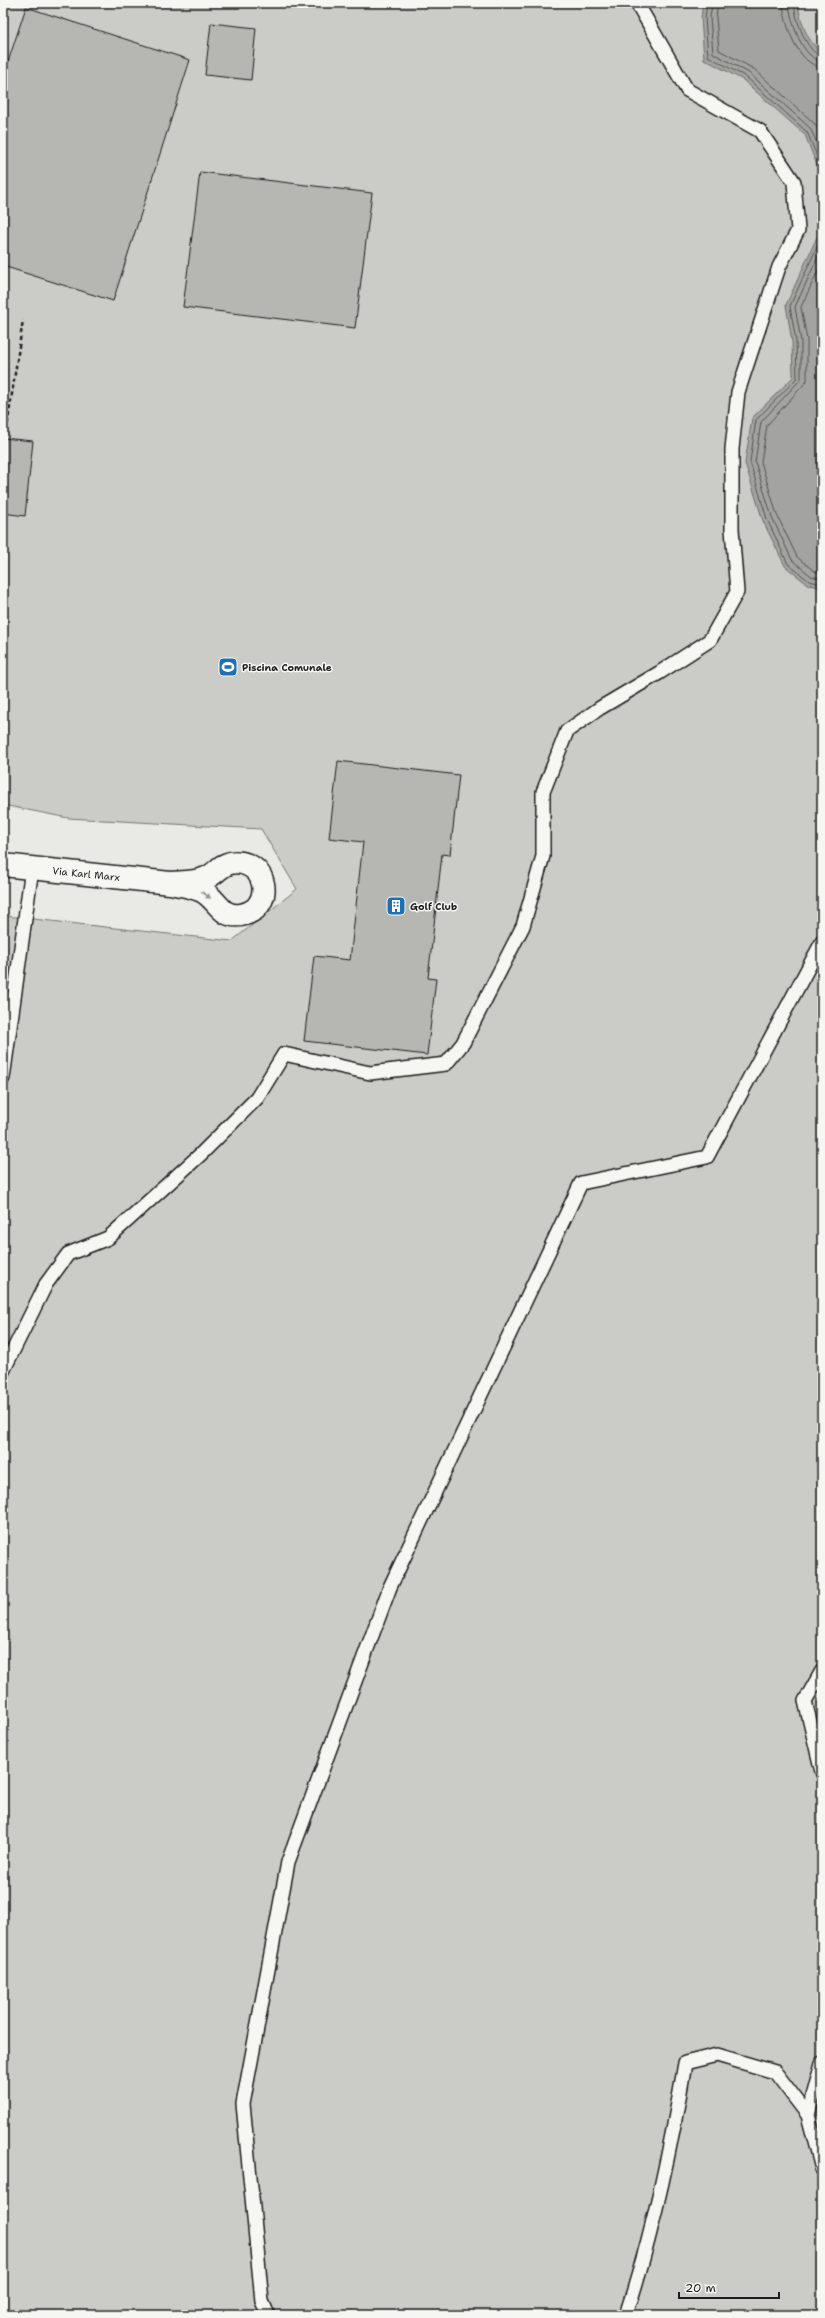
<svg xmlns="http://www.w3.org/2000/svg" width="825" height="2318" viewBox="0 0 825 2318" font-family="'Shantell Sans',sans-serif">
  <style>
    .green { fill: #cbcbc7; stroke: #747472 }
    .water { fill: #a3a3a1; stroke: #6d6d6c }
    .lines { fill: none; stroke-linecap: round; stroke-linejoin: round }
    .shore { stroke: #525251; stroke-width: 1 }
    .building { fill: #b6b6b3; stroke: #1c1c1c }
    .lane-casing { stroke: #1c1c1c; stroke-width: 16 }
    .street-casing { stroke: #1c1c1c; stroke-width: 25 }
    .path { stroke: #1c1c1c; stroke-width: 2.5; stroke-dasharray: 4 3; stroke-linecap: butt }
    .lane { stroke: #f6f6f2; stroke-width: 13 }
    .street { stroke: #f6f6f2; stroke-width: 22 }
    .oneway { fill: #949492 }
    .labels { text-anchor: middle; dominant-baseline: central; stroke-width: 3; stroke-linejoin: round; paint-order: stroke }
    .poi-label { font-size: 10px; font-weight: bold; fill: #1c1c1c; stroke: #f6f6f2; text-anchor: start }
    .street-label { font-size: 10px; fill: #1c1c1c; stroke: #f6f6f2 }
  </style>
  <rect width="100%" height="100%" fill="#e9e9e5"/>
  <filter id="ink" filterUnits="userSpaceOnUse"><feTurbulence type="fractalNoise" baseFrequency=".025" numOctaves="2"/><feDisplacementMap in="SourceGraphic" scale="8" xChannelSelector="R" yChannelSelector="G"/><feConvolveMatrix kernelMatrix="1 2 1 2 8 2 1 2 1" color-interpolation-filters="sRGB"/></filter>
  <g filter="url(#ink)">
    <path class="green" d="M3,3H822V2315H3V941L6,916L232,941L297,889L261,829L68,818L3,805Z"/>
    <path class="water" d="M703,3H798C800,22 807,41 822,53V178L805,135L743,80L704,59L701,18Z
      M822,226V588L807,584L785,566L763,521L745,463L752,418L793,377L792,342L786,305Z"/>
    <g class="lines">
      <path class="shore" d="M707,3L705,18L708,56L746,77L807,132L822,168
        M712,3L710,18L713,53L749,73L810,128L822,154
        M718,3L716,18L719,50L754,69L815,124L822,138
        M783,3C784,23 798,66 822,67
        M789,3C790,19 802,60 822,61
        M794,3C795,17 806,54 822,56
        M822,236L790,306L796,341L797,378L756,420L750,462L767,519L788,564L809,581L822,584
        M822,248L795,307L801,341V379L761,422L755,462L772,517L792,560L811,576L822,579
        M822,262L801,307L807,340V381L767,425L761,462L777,515L797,557L814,571L822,573"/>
    </g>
    <path class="building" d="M26,7L190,60L113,301L3,266V77Z
      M211,23L256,28L251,80L205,75Z
      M200,172L372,193L355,328L183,307Z
      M3,438L33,441L25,516L3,513Z
      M338,761L459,775L450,855L442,854L428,978L436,979L427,1055L304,1041L314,956L350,960L363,842L329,838Z"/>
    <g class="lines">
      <g class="lane-casing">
        <path id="lane" d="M3,1078L32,868
          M3,1371L46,1284L68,1254L108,1238L201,1154L257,1098L284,1054L370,1073L446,1064L463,1043L523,926L543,856V792L567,731L600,708L659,673L710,640L737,592L732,529V449L738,392L779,267L798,230L794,182L760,131L687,90L637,3
          M822,1671L805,1701L822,1772
          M808,2115L822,2063
          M268,2315L262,2301L243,2104L288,1862L390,1587L581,1183L707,1157L822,942
          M626,2315C653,2233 671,2148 685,2063L717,2055L775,2072L808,2115L822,2169"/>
      </g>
      <g class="street-casing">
        <path id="street" d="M3,865L170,883C180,885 192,886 202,891C218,899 220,918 241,915C246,914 251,912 255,909C262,902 265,894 263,884C260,866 239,857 223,866C217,870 212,876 206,878C195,883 181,882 170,883"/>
      </g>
      <path class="path" d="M3,427H7L23,320"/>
      <use href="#lane" class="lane"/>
      <use href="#street" class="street"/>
    </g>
    <defs><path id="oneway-solid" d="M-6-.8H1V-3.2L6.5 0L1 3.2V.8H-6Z"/></defs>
    <use class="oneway" href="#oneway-solid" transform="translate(206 895) rotate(36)"/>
  </g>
  <defs>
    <g id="stadium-square" transform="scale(1)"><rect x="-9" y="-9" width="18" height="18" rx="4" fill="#1f6fb2" stroke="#f6f6f2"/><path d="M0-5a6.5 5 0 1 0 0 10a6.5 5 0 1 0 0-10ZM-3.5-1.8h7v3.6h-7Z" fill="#fff"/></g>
    <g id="building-square" transform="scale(1)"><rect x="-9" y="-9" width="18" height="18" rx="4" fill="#1f6fb2" stroke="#f6f6f2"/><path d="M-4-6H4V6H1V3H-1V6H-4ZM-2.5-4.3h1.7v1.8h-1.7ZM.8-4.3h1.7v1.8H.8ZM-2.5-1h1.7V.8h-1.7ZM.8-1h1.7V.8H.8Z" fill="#fff"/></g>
  </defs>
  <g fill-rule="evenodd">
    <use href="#stadium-square" x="228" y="667"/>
    <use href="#building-square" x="396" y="906"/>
  </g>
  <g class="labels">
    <g class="poi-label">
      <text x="242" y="667">Piscina Comunale</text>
      <text x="410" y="906">Golf Club</text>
    </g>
    <g class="street-label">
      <text transform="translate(86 874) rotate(6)">Via Karl Marx</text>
    </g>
  </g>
  <rect width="825" height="2318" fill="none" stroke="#f6f6f2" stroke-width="16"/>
  <rect x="8" y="8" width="809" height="2302" fill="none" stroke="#1c1c1c" stroke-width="1.5" filter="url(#ink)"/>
  <path d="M679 2292v6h100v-6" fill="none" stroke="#1c1c1c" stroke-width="2"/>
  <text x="685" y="2292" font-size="12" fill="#1c1c1c" stroke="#f6f6f2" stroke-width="3" paint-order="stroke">20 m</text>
</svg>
